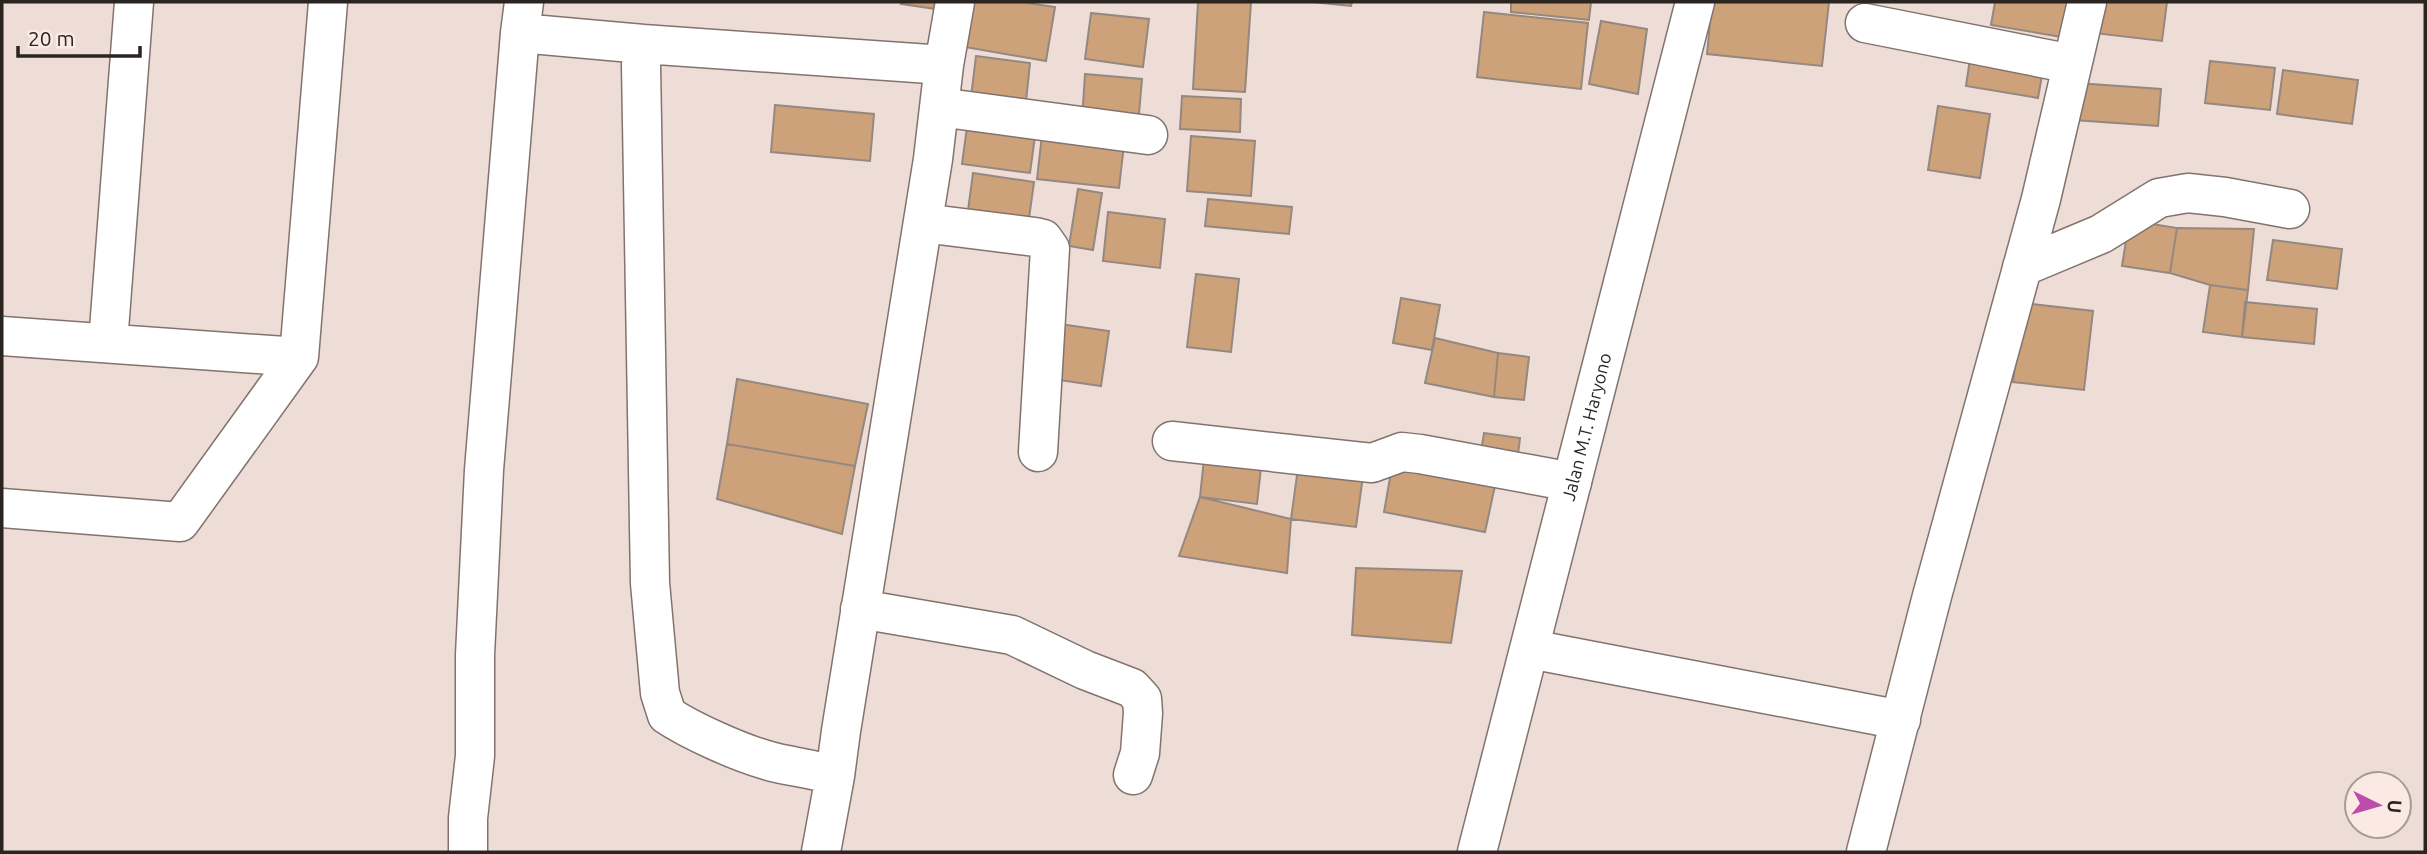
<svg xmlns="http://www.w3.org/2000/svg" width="2427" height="854" viewBox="0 0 2427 854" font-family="Ubuntu,sans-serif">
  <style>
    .building { fill: #cda17a; stroke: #94887f; stroke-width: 2 }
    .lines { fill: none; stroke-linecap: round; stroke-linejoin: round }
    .street-casing { stroke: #82736e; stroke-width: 41 }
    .secondary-casing { stroke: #82736e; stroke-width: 41 }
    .street { stroke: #fff; stroke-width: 38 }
    .secondary { stroke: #fff; stroke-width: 38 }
    .labels { text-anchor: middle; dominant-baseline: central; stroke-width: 7; stroke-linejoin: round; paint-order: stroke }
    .street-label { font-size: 18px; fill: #2b2522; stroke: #faeae3 }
  </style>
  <rect width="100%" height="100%" fill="#edddd6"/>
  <path class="building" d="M902,2H937L936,9L901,4Z
    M973,2H1021L1055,7L1046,61L965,47Z
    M1198,2H1251L1245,92L1193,89Z
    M1312,2H1352L1351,6Z
    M1511,2H1591L1589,20L1511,12Z
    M1712,2H1829L1822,66L1707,54Z
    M1995,2H2068L2062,37L1991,25Z
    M2098,2H2167L2162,41L2094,33Z
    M1484,12L1588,23L1581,89L1477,77Z
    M1091,13L1149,19L1143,67L1085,59Z
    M1601,21L1647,29L1638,94L1589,84Z
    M1971,52L2044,64L2038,98L1966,86Z
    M976,56L1030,63L1025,111L970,105Z
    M2210,61L2275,68L2270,110L2205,103Z
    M2283,70L2358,80L2352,124L2277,114Z
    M1085,74L1142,79L1138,125L1082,121Z
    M2077,83L2161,89L2158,126L2074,120Z
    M1182,96L1241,99L1240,132L1180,129Z
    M775,105L874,114L870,161L771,152Z
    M1938,106L1990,114L1980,178L1928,170Z
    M969,112L1037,121L1030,173L962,164Z
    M1043,126L1125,136L1119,188L1037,179Z
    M1191,136L1255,141L1251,196L1187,191Z
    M973,173L1034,182L1028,226L967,218Z
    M1078,189L1102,193L1093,250L1069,246Z
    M1208,199L1292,207L1289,234L1205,226Z
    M1108,212L1165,219L1160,268L1103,261Z
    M2146,223L2177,228L2170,273L2122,266L2126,241Z
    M2177,228L2254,229L2248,290L2210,285L2170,273Z
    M2273,240L2342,249L2337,289L2267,280Z
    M1196,274L1239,279L1231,352L1187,347Z
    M2210,285L2248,290L2242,337L2203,332Z
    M1401,298L1440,305L1432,350L1393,343Z
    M2245,302L2317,309L2314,344L2242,337Z
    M2023,303L2093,311L2084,390L2013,382Z
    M1060,324L1109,331L1101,386L1052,379Z
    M1435,338L1498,353L1494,397L1425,383Z
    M1498,353L1529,357L1524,400L1494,397Z
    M737,379L868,404L855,466L727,444Z
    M1484,433L1520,438L1517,462L1480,457Z
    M727,444L855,466L842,534L717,499Z
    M1205,450L1262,458L1257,504L1200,497Z
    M1393,461L1496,481L1485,532L1384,512Z
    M1298,468L1363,476L1356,527L1291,519Z
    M1200,497L1291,519L1287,573L1179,556Z
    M1356,568L1462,571L1451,643L1352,635Z"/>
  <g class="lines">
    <g class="street-casing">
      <path id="street" d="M1865,23L2072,64
        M520,33L643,44L641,65L650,583L660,693L667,715C691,731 738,752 766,760C789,767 813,768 835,776
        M643,44L944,65
        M939,107L1148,135
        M923,223L1035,237L1043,239L1050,249L1038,452
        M2022,267L2101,234L2159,198L2188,193L2225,197L2290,209
        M2,336L299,357
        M108,343L134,2
        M1172,441L1372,463L1402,452L1420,454L1572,482
        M2,508L180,522L299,357L328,2
        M860,609L1012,635L1085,670L1132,688L1142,699L1143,713L1140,753L1133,775
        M1530,649L1901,720
        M468,852V818L475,756V655L484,470L520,33L524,2
        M821,852L835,776L841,731L933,159L944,65L955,2
        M1866,852L1932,596L2041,199L2087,2"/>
    </g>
    <g class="secondary-casing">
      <g id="secondary">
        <path id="s1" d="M1477,852L1695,2"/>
      </g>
    </g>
    <use href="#street" class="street"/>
    <use href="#secondary" class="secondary"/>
  </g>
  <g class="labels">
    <g class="street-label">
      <text stroke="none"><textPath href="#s1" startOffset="439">Jalan M.T. Haryono</textPath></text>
    </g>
  </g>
  <rect width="2427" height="854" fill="none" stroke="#2b2522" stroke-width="7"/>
  <g transform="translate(2378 805) rotate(95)"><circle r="33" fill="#faeae3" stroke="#a79b96" stroke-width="2"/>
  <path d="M0-5L12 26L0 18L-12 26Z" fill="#bd4daa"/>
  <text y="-10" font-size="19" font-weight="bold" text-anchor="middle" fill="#2b2522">U</text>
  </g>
  <path d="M18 46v10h122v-10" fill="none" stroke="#2b2522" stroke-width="3.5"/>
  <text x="28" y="46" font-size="21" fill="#2b2522" stroke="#faeae3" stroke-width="5" paint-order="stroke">20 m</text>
</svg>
